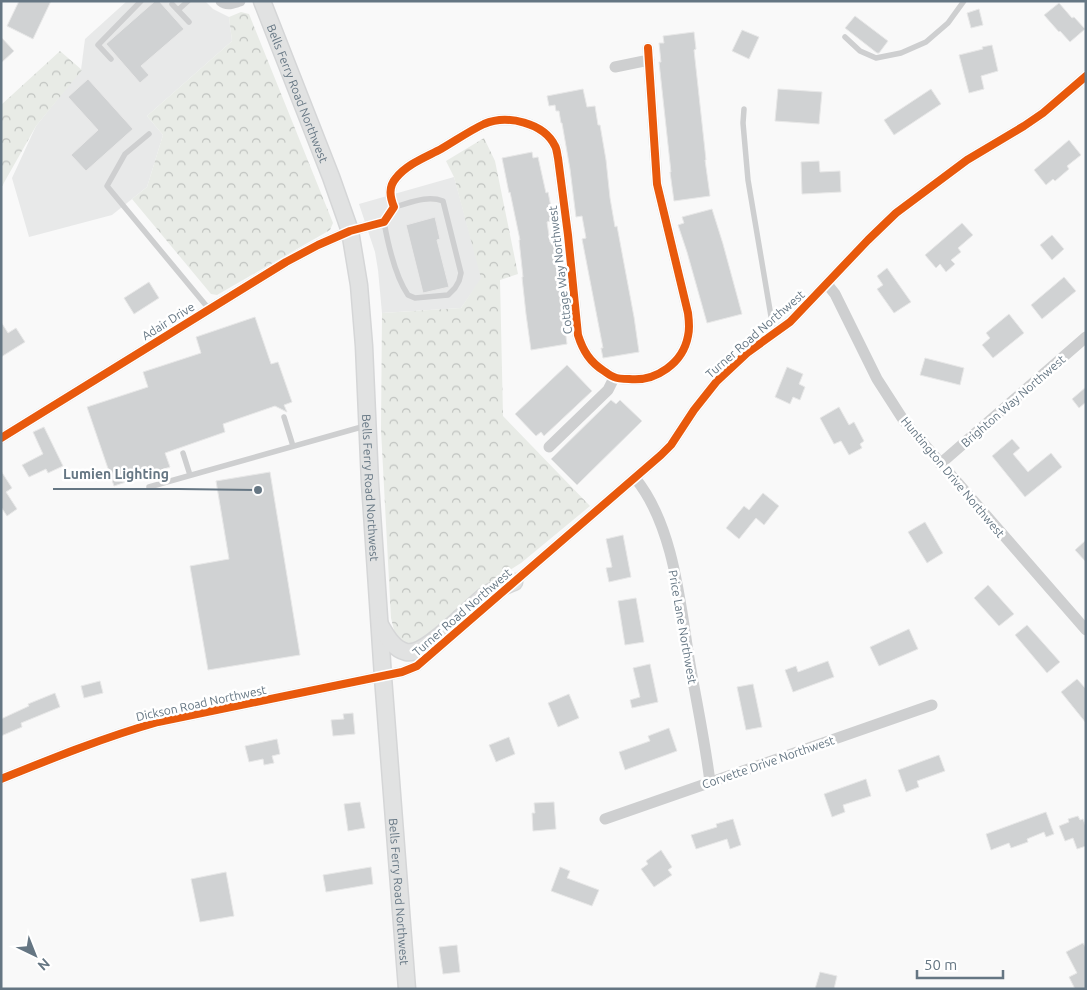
<svg xmlns="http://www.w3.org/2000/svg" width="1087" height="990" viewBox="0 0 1087 990" font-family="Ubuntu,sans-serif">
  <style>
    .built { fill: #e8e9e9 }
    .forest { fill: url(#forest-crowns) }
    .building { fill: #d0d2d3; stroke: #e8e8e8 }
    .lines { fill: none; stroke-linecap: round; stroke-linejoin: round }
    .secondary-casing { stroke: #d5d6d7; stroke-width: 19 }
    .lane { stroke: #cecfd0; stroke-width: 5.5 }
    .street { stroke: #cecfd0; stroke-width: 11 }
    .secondary { stroke: #e1e2e2; stroke-width: 16 }
    .cycleway-casing { stroke: #fff; stroke-width: 11 }
    .cycleway { stroke: #e8590c; stroke-width: 8 }
    .labels { text-anchor: middle; dominant-baseline: central; stroke-width: 5; stroke-linejoin: round; paint-order: stroke }
    .street-label { font-size: 12px; fill: #657683; stroke: #fff }
    .leader { fill: none; stroke: #657683; stroke-width: 2 }
    .callout-dot { fill: #657683; stroke: #fff; stroke-width: 2 }
    .callout-label { font-size: 14px; text-anchor: middle; font-weight: bold; fill: #657683; stroke: #fff; stroke-width: 5; stroke-linejoin: round; paint-order: stroke }
  </style>
  <defs>
    <pattern id="forest-crowns" width="20" height="18" patternUnits="userSpaceOnUse" patternTransform="scale(1.25)"><rect width="20" height="18" fill="#e8ebe6"/><path d="M2 6a3 3 0 1 1 6 0M12 15a3 3 0 1 1 6 0" fill="none" stroke="#c0c3c0"/></pattern>
  </defs>
  <rect width="100%" height="100%" fill="#f9f9f9"/>
  <path class="built" d="M127,1H205L213,9L229,17L232,41L147,116L163,135L147,187L112,215L29,237L12,178L36,126L81,70L85,39Z
    M454,177L482,278L461,308L382,313L378,270L375,252L359,204Z"/>
  <path class="forest" d="M241,12L249,14L333,223L330,230L217,295L211,294L132,199L147,187L163,135L147,116L232,41L229,17Z
    M60,51L82,70L36,126L1,188V105Z
    M484,138L495,161L518,274L500,280L503,416L590,506L521,563L479,590L424,639L412,645L402,642L395,634L391,618L381,430L382,313L461,308L481,278L454,177L446,161Z"/>
  <path class="building" d="M19,1H51L33,39L7,26Z
    M155,1H159L184,29L141,66L149,75L140,83L106,44Z
    M1059,3L1072,18L1074,17L1085,29L1070,42L1060,31L1059,32L1044,15Z
    M979,9L983,25L971,28L967,13Z
    M855,16L888,41L879,53H877L845,28Z
    M742,30L759,37L749,59L732,51Z
    M694,32L696,49L694,50L706,160H705L710,196L674,201L670,172H671L659,62H661L659,43H664L663,36Z
    M1,37L14,51L1,63Z
    M992,45L998,71L981,76L984,89L969,93L959,55L983,49L982,47Z
    M88,79L133,129L86,171L71,155L98,130L68,97Z
    M583,89L587,107L595,106L598,125H600L606,160L610,198L615,227L617,226L634,317L639,352L603,358L601,348H603L582,239L586,238L582,216L576,217L570,169L562,123H561L559,111H556L555,105L549,106L547,96Z
    M778,89L822,92L819,124L775,121Z
    M931,89L941,104L894,135L884,120Z
    M1069,140L1081,155L1067,166L1069,169L1055,181L1053,179L1046,185L1034,170Z
    M532,152L533,158L538,157L546,193L548,192L550,202L553,220L547,222L550,242L555,241L559,270H558L562,307L567,344L531,350L526,314L522,277H523L519,240H520L510,192L509,193L502,158Z
    M819,161L820,172L840,171L841,192L802,194L801,162Z
    M712,209L723,244L742,314L707,323L687,252L678,225L684,223L682,217Z
    M435,217L440,239L437,240L449,287L423,293L406,225Z
    M962,223L973,235L958,248L961,252L951,260L955,264L946,272L940,264L936,268L925,255Z
    M1052,235L1064,249L1052,260L1040,245Z
    M887,268L911,302L894,313L877,289L883,285L877,276Z
    M1064,277L1076,291L1042,319L1031,305Z
    M149,282L159,298L134,314L124,298Z
    M1009,314L1024,333L993,358L982,345L990,338L986,333Z
    M255,317L271,364L278,362L292,402L284,405L287,412L275,406L223,424L225,432L165,453L170,467L114,486L87,407L148,387L143,372L201,353L196,337Z
    M1,322L8,333L16,328L25,342L1,357Z
    M925,358L964,368L960,385L920,375Z
    M567,365L592,391L544,436L541,432L536,436L515,414Z
    M787,367L803,374L799,384L805,387L800,400L793,397L790,404L775,397Z
    M1086,387V402L1079,408L1072,399Z
    M611,400L616,404L620,400L642,421L577,485L551,459Z
    M839,407L849,425L854,422L864,441L860,444L862,448L849,455L841,441L834,444L820,418Z
    M44,427L63,466L48,473L46,469L29,477L22,465L43,454L33,432Z
    M1012,439L1020,448L1013,454L1028,472L1051,453L1062,467L1025,497L992,456Z
    M1,471L12,488L6,492L17,509L7,516L1,507Z
    M270,472L300,655L208,670L190,566L229,559L216,481Z
    M763,493L779,506L764,525L756,518L739,539L726,528L744,506L749,510Z
    M925,522L943,553L927,563L908,532Z
    M623,535L631,577L609,582L606,568L612,567L606,539Z
    M1086,540V562L1075,550Z
    M988,585L1014,614L999,626L974,598Z
    M636,598L644,642L625,645L618,601Z
    M1027,625L1060,662L1047,673L1015,635Z
    M909,629L918,649L879,666L870,647Z
    M828,661L834,677L793,692L785,670L796,666L798,672Z
    M650,664L658,702L632,708L630,700L640,697L633,668Z
    M1077,679L1086,689V723L1061,692Z
    M100,681L103,693L84,698L81,686Z
    M753,684L762,727L746,730L737,687Z
    M55,693L60,707L21,723L22,727L1,736V719L29,706L28,704Z
    M569,694L579,718L558,727L548,703Z
    M353,713L355,734L333,736L331,720L344,719L343,714Z
    M669,728L677,751L625,770L619,752L650,741L648,736Z
    M509,737L515,754L496,762L489,745Z
    M277,739L280,754L272,756L274,763L264,765L263,759L249,762L245,746Z
    M939,755L945,771L917,781L919,787L906,792L898,770Z
    M866,779L871,796L843,805L845,812L832,817L824,794Z
    M360,802L365,828L348,831L344,804Z
    M554,802L556,829L533,831L532,813H535L534,803Z
    M1046,812L1054,834L1046,837L1044,832L1027,839L1028,842L1011,848L1009,843L991,850L986,834Z
    M1078,816L1080,820L1083,819L1086,827V846L1077,849L1073,838L1065,841L1059,826L1069,822L1068,819Z
    M733,819L741,845L730,849L727,839L696,849L691,835L717,827L716,824Z
    M661,850L672,867L668,870L672,875L654,887L641,869L648,864L646,861Z
    M371,867L373,884L326,892L323,875Z
    M560,867L570,871L567,878L599,890L592,906L551,891Z
    M226,872L234,916L200,922L191,879Z
    M1083,943L1086,948V989H1075L1069,977L1077,973L1066,952Z
    M457,945L460,972L443,974L439,947Z
    M820,972L837,976L834,989H815Z"/>
  <g class="lines">
    <g class="secondary-casing">
      <g id="secondary">
        <path id="s1" d="M262,1L331,177L350,231L359,285L364,346L370,483L383,677L407,989"/>
        <path d="M380,625C386,635 393,649 406,652C426,657 469,607 486,595C495,589 504,586 514,582"/>
      </g>
    </g>
    <path class="lane" d="M172,4L189,22
      M178,10L188,1
      M845,37L860,51L876,58L901,53L926,42L948,23L964,1
      M111,59L98,45L141,1
      M744,109L743,123L748,180L774,334
      M149,134L125,154L107,186L209,309
      M384,222C388,244 395,276 408,295L415,298L448,295L455,288L459,281L461,273L443,201C427,195 410,203 394,207
      M284,417L293,446
      M183,453L190,475
      M149,487L365,426"/>
    <path class="street" d="M221,1C227,6 233,3 240,1
      M615,67L649,60
      M827,284L835,294L877,379L904,421L1086,630
      M1,438L286,262L318,245L350,231L384,222L394,207C390,197 388,187 396,178C407,164 426,157 441,149C455,141 469,131 484,124C507,114 544,123 555,146C557,149 557,154 558,158L568,235L578,335C583,351 590,362 604,371C607,373 611,376 614,377C618,379 625,379 629,379C656,382 683,363 688,336C690,328 689,321 688,313L657,184L648,48
      M549,447L608,390L614,378
      M940,464L1086,337
      M635,478C673,524 680,601 689,658C696,700 705,741 710,782
      M1,779C53,758 105,737 158,722L402,672L417,666L661,455L671,445L694,410L717,381L747,353L790,322L868,240L896,213L967,160L1024,126L1043,113L1086,76
      M605,819L932,705"/>
    <use href="#secondary" class="secondary"/>
    <g class="cycleway-casing">
      <path id="cycleway" d="M1,438L286,262L318,245L350,231L384,222L394,207C390,197 388,187 396,178C407,164 426,157 441,149C455,141 469,131 484,124C507,114 544,123 555,146C557,149 557,154 558,158L568,235L578,335C583,351 590,362 604,371C607,373 611,376 614,377C618,379 625,379 629,379C656,382 683,363 688,336C690,328 689,321 688,313L657,184L648,48
        M1,779C53,758 105,737 158,722L402,672L417,666L661,455L671,445L694,410L717,381L747,353L790,322L868,240L896,213L967,160L1024,126L1043,113L1086,76"/>
    </g>
    <use href="#cycleway" class="cycleway"/>
  </g>
  <g class="labels">
    <g class="street-label">
      <text stroke="none"><textPath href="#s1" startOffset="99">Bells Ferry Road Northwest</textPath></text>
      <text transform="translate(560 270) rotate(-97)">Cottage Way Northwest</text>
      <text transform="translate(168 321) rotate(-32)">Adair Drive</text>
      <text transform="translate(755 334) rotate(-41)">Turner Road Northwest</text>
      <text transform="translate(1013 401) rotate(-41)">Brighton Way Northwest</text>
      <text transform="translate(953 477) rotate(50)">Huntington Drive Northwest</text>
      <text stroke="none"><textPath href="#s1" startOffset="504">Bells Ferry Road Northwest</textPath></text>
      <text transform="translate(462 612) rotate(-41)">Turner Road Northwest</text>
      <text transform="translate(683 627) rotate(80)">Price Lane Northwest</text>
      <text transform="translate(201 703) rotate(-12)">Dickson Road Northwest</text>
      <text transform="translate(768 762) rotate(-19)">Corvette Drive Northwest</text>
      <text stroke="none"><textPath href="#s1" startOffset="909">Bells Ferry Road Northwest</textPath></text>
    </g>
  </g>
  <path class="leader" d="M258 490L179 489H53"/>
  <circle class="callout-dot" cx="258" cy="490" r="5"/>
  <g class="callout-label">
    <text x="116" y="479">Lumien Lighting</text>
  </g>
  <rect width="1087" height="990" fill="none" stroke="#657683" stroke-width="5"/>
  <g transform="translate(35 955) rotate(137)" stroke="#ffffff" stroke-width="4" paint-order="stroke">
  <path d="M0-4L9 19L0 12L-9 19Z" fill="#657683"/>
  <text y="-8" font-size="14" font-weight="bold" text-anchor="middle" fill="#657683">N</text>
  </g>
  <path d="M917 970v8h86v-8" fill="none" stroke="#657683" stroke-width="2.5"/>
  <text x="924" y="970" font-size="15" fill="#657683" stroke="#ffffff" stroke-width="4" paint-order="stroke">50 m</text>
</svg>
